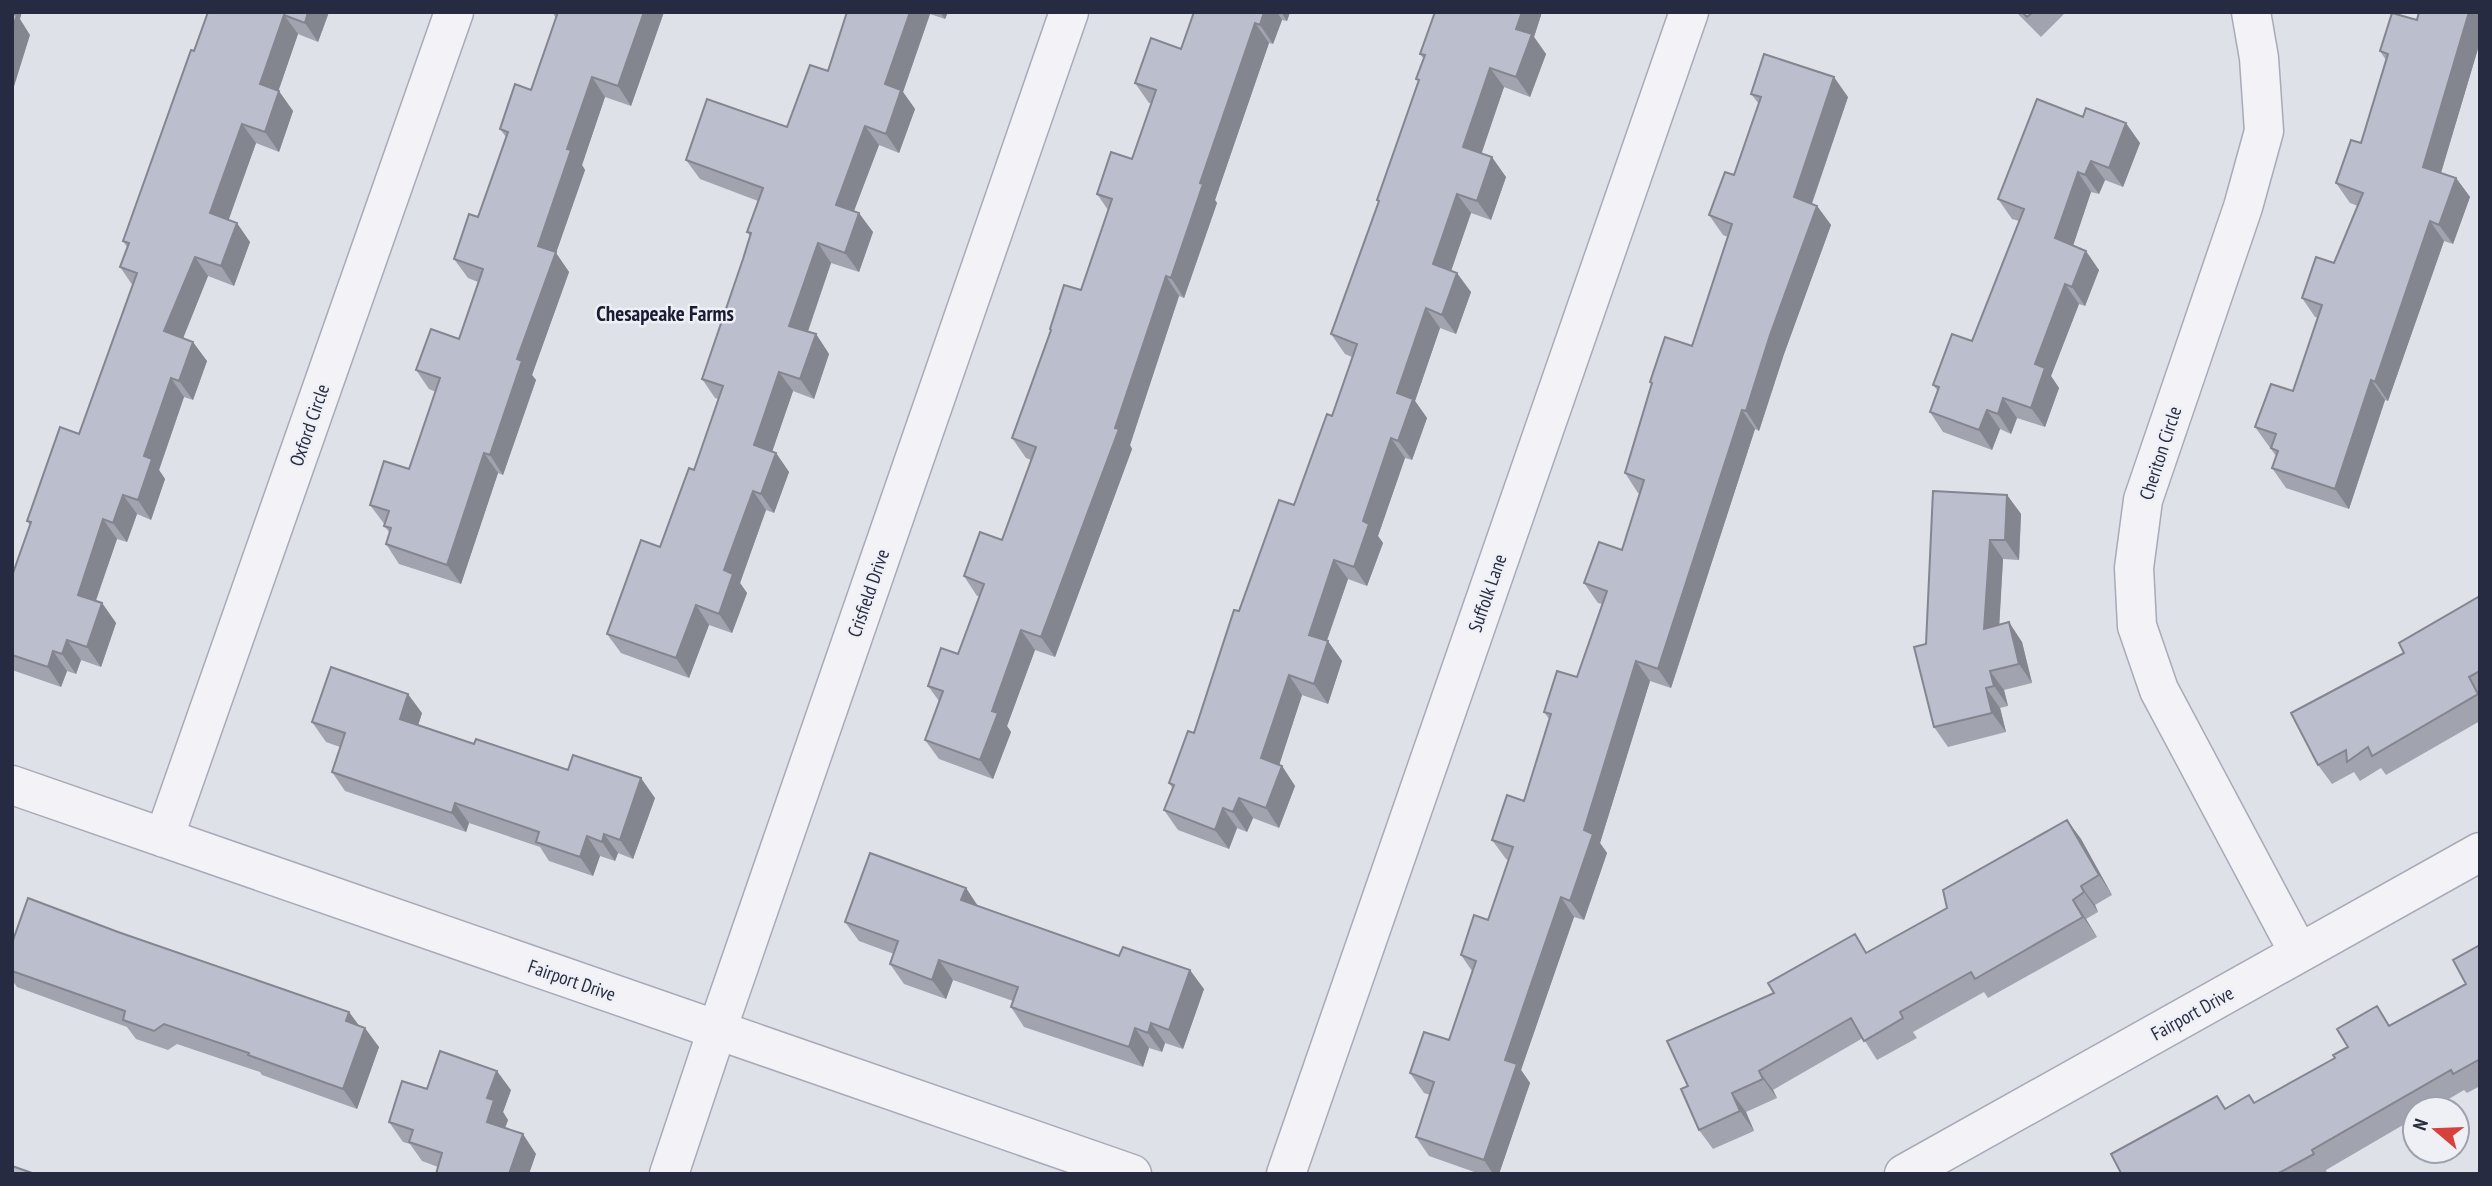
<svg xmlns="http://www.w3.org/2000/svg" width="2492" height="1186" viewBox="0 0 2492 1186" font-family="'PT Sans Narrow',sans-serif">
  <style>
    .lines { fill: none; stroke-linecap: round; stroke-linejoin: round }
    .minor-casing { stroke: #a8aab7; stroke-width: 41 }
    .minor { stroke: #f2f2f7; stroke-width: 38 }
    .wall { fill: #a1a3af }
    .shaded-wall { fill: #83858f }
    .building { fill: #bbbecc; stroke: #83858f; stroke-width: 2 }
    .labels { text-anchor: middle; dominant-baseline: central; stroke-width: 5; stroke-linejoin: round; paint-order: stroke }
    .street-label { font-size: 19px; fill: #272b41; stroke: #eef0f6 }
    .neighbourhood-label { font-size: 21px; font-weight: bold; fill: #191c32; stroke: #eef0f6 }
  </style>
  <rect width="100%" height="100%" fill="#dfe1e9"/>
  <g class="lines">
    <g class="minor-casing">
      <path id="minor" d="M2251,12L2259,58L2264,131L2243,207L2143,500L2134,568L2137,626L2159,690L2299,953
        M12,785L1132,1174
        M164,838L454,12
        M669,1174L717,1030L1069,12
        M1286,1174L1689,12
        M1904,1174L2480,852"/>
    </g>
    <use href="#minor" class="minor"/>
  </g>
  <path class="wall" d="M208,12H329L318,42L298,34L278,91L293,111L279,152L256,143L228,220L250,242L234,286L208,276L183,338L207,361L193,400L184,397L159,470L165,479L151,520L137,514L127,542L117,539L96,601L102,603L116,623L101,667L81,660L76,674L67,671L61,687L12,670V576L30,525L27,521L79,434L133,286L120,267L127,247L123,241Z
    M552,12H664L631,106L605,97L582,165L585,170L556,253L569,272L532,375L536,380L503,475L498,473L461,584L399,564L386,544L390,533L384,526L385,525L370,505L409,469L436,392L429,389L416,370L459,339L478,282L468,278L454,259L478,217L506,137L500,129L531,90L556,18Z
    M847,12H948L945,19L930,14L903,92L915,109L899,153L879,145L854,211L873,232L859,272L831,263L808,332L816,334L829,354L814,399L793,391L772,451L776,453L789,472L774,513L766,510L740,583L747,593L732,633L709,625L689,678L621,653L607,634L660,547L694,470L718,399L715,398L702,379L743,259L750,236L747,232L758,201L700,179L686,160L787,127L828,71Z
    M1194,12H1290L1287,21L1282,20L1273,44L1269,43L1215,200L1217,203L1184,298L1179,296L1130,445L1132,449L1055,657L1035,650L1007,726L1011,732L993,779L939,759L925,740L939,701L928,686L958,654L980,596H977L964,576L1002,540L1031,460L1026,458L1012,438L1051,331L1050,329L1081,290L1108,210L1097,194L1132,159L1151,103H1149L1135,83L1181,49Z
    M1435,12H1542L1534,37L1546,54L1530,97L1504,87L1481,153L1506,177L1491,220L1471,213L1451,270L1471,292L1456,334L1440,328L1415,401L1427,418L1412,460L1405,458L1378,536L1383,543L1367,586L1348,579L1327,641L1342,661L1328,704L1302,695L1279,765L1282,766L1295,786L1279,828L1253,818L1247,832L1237,828L1229,849L1178,830L1164,810L1173,789L1169,783L1194,733L1332,416L1352,357L1345,354L1331,334L1379,203L1377,200L1418,81L1416,79L1424,59L1420,54Z
    M2016,12H2066L2041,37Z
    M2417,20L2480,42L2441,173L2456,178L2470,197L2453,244L2444,241L2388,401L2385,400L2349,509L2286,488L2272,468L2276,456L2255,427L2293,391L2318,318L2315,317L2302,298L2334,263L2358,206L2350,203L2336,183L2361,143L2386,60L2380,51Z
    M1751,94L1848,97L1812,204L1817,206L1831,225L1784,354L1759,431L1755,429L1671,688L1650,681L1600,843L1607,853L1584,920L1574,917L1521,1070L1530,1083L1499,1174H1480L1429,1156L1416,1137L1430,1095L1424,1093L1410,1073L1449,1040L1472,971L1461,955L1488,920L1508,860L1506,859L1492,840L1524,801L1549,719L1544,712L1577,677L1602,604L1598,603L1584,583L1622,550L1640,493H1638L1625,473L1652,385L1650,382L1692,346L1728,237L1723,235L1709,215L1734,175L1759,104Z
    M2083,117L2140,143L2123,187L2105,180L2099,194L2091,192L2073,245L2099,270L2085,306L2079,304L2051,376L2059,388L2045,427L2017,418L2011,434L2000,429L1992,450L1943,432L1930,412L1938,391L1933,385L1972,341L2019,221L2012,219L1998,199Z
    M2007,495L2021,514L2019,560L2003,559L1999,625L2022,642L2032,683L2004,690L2008,706L2000,708L2006,732L1948,747L1934,727L1926,644Z
    M2480,596V721L2386,775L2381,768L2360,781L2354,772L2332,784L2318,765L2404,653Z
    M422,713L418,725L474,744L568,770L655,798L633,859L618,853L615,861L600,856L593,876L549,861L540,847L469,823L466,832L345,791L332,772L340,747L326,742L312,722Z
    M2067,820L2081,839L2112,895L2095,905L2098,912L2086,919L2097,937L1988,998L1984,992L1913,1032L1917,1038L1877,1060L1863,1038L1773,1090L1777,1098L1746,1112L1754,1131L1713,1149L1699,1130L1688,1086L1868,952L1947,908Z
    M966,888L978,906L1204,989L1183,1049L1165,1043L1162,1052L1149,1048L1143,1067L1024,1027L1011,1007L1013,1001L953,980L946,999L904,984L890,964L894,954L859,941L845,922Z
    M118,932L349,1012L359,1026L379,1047L357,1109L262,1075L260,1072L177,1044L168,1050L136,1039L127,1027L17,987L12,980V943Z
    M2480,945V1086L2467,1093L2464,1090L2432,1109H2415V1118L2326,1170L2327,1173L2326,1174H2119L2225,1109L2249,1095L2255,1103L2466,984Z
    M511,1090L503,1112L508,1120L505,1128L536,1154L438,1167L422,1161L410,1144L403,1142L389,1122Z"/>
  <path class="shaded-wall" d="M12,12H22L20,19L30,35L12,93Z
    M308,12H329L318,42L305,23Z
    M644,12H664L631,106L618,86Z
    M910,12H928L930,14L903,92L915,109L899,153L886,134L885,84Z
    M940,12H948L945,19Z
    M1264,12H1277L1282,20L1273,44L1260,25Z
    M1281,12H1290L1287,21Z
    M1522,12H1542L1534,37L1546,54L1530,97L1516,77V29Z
    M2469,12H2480V42L2437,186L2423,167Z
    M284,15L298,34L274,104L260,84Z
    M1255,23L1269,43L1215,200L1217,203L1184,298L1171,278L1200,183Z
    M1490,68L1504,87L1477,167L1463,147Z
    M592,77L605,97L582,165L585,170L556,253L569,272L532,375L536,380L503,475L490,455L517,359L538,246L567,149Z
    M1834,77L1848,97L1807,217L1794,197Z
    M279,91L293,111L279,152L265,132Z
    M2126,123L2140,143L2123,187L2109,168Z
    M242,124L256,143L224,233L210,213Z
    M865,126L879,145L849,224L836,205Z
    M1492,157L1506,177L1491,220L1477,201Z
    M2091,161L2105,180L2099,194L2085,175Z
    M2078,172L2091,192L2069,258L2055,238Z
    M2456,178L2470,197L2453,244L2439,225Z
    M1457,194L1471,213L1447,283L1433,264Z
    M1817,206L1831,225L1784,354L1759,431L1746,411L1770,335Z
    M859,213L873,232L859,272L845,253Z
    M2430,221L2444,241L2388,401L2375,382Z
    M237,223L250,242L234,286L221,266Z
    M818,243L831,263L803,345L789,326Z
    M2086,251L2099,270L2085,306L2072,287Z
    M195,257L208,276L178,351L164,331Z
    M1457,273L1471,292L1456,334L1442,315Z
    M1166,276L1179,296L1130,445L1132,449L1055,657L1041,637L1115,428Z
    M2065,284L2079,304L2051,376L2059,388L2045,427L2031,408L2035,364Z
    M1426,308L1440,328L1415,401L1427,418L1412,460L1398,441L1397,393Z
    M816,334L829,354L814,399L800,379Z
    M193,342L207,361L193,400L179,381Z
    M779,372L793,391L768,464L754,445Z
    M171,378L184,397L159,470L165,479L151,520L138,500L144,456Z
    M2371,380L2385,400L2349,509L2335,489Z
    M2003,398L2017,418L2011,434L1998,414Z
    M1742,410L1755,429L1671,688L1658,669Z
    M1987,410L2000,429L1992,450L1979,430Z
    M1391,438L1405,458L1378,536L1383,543L1367,586L1354,567L1363,521Z
    M484,453L498,473L461,584L447,565Z
    M776,453L789,472L774,513L761,494Z
    M753,491L766,510L740,583L747,593L732,633L719,614L724,570Z
    M123,495L137,514L127,542L113,523Z
    M2007,495L2021,514L2019,560L2005,540Z
    M103,519L117,539L91,614L78,595Z
    M1990,540L2003,559L1998,648L1984,629Z
    M1334,560L1348,579L1322,654L1309,635Z
    M102,603L116,623L101,667L87,647Z
    M696,605L709,625L689,678L676,658Z
    M2009,622L2022,642L2032,683L2019,664Z
    M1021,630L1035,650L1007,726L1011,732L993,779L980,760L992,711Z
    M67,640L81,660L76,674L62,654Z
    M1328,641L1342,661L1328,704L1314,684Z
    M53,651L67,671L61,687L48,667Z
    M1636,661L1650,681L1600,843L1607,853L1584,920L1570,901L1584,830Z
    M1990,671L2004,690L2008,706L1994,686Z
    M1289,675L1302,695L1275,778L1261,758Z
    M1986,688L2000,708L2006,732L1992,713Z
    M408,694L422,713L414,738L400,719Z
    M1282,766L1295,786L1279,828L1266,808Z
    M641,778L655,798L633,859L620,840Z
    M1239,798L1253,818L1247,832L1233,812Z
    M455,803L469,823L466,832L452,813Z
    M1223,808L1237,828L1229,849L1215,830Z
    M2067,820L2081,839L2112,895L2099,875Z
    M604,834L618,853L615,861L602,842Z
    M587,836L600,856L593,876L580,857Z
    M2081,886L2095,905L2098,912L2084,892Z
    M966,888L979,908L961,900Z
    M1561,897L1574,917L1521,1070L1530,1083L1499,1174H1493L1484,1160L1505,1060Z
    M2073,900L2086,919L2097,937L2083,917Z
    M939,960L953,980L946,999L932,980Z
    M1190,970L1204,989L1183,1049L1169,1030Z
    M349,1012L363,1031L346,1021Z
    M1151,1023L1165,1043L1162,1052L1148,1033Z
    M365,1028L379,1047L357,1109L343,1089Z
    M1135,1028L1149,1048L1143,1067L1129,1047Z
    M497,1071L511,1090L503,1112L508,1120L500,1141L487,1122V1098Z
    M1759,1071L1773,1090L1777,1098L1763,1079Z
    M1732,1093L1746,1112L1754,1131L1740,1111Z
    M523,1134L536,1154L529,1174H509Z"/>
  <path class="building" d="M208,12H308L305,23L284,15L260,84L279,91L265,132L242,124L210,213L237,223L221,266L195,257L164,331L193,342L179,381L171,378L144,456L152,459L138,500L123,495L113,523L103,519L78,595L102,603L87,647L67,640L62,654L53,651L48,667L12,655V576L31,522L27,521L60,427L79,434L137,273L120,267L129,243L123,241L191,50L194,51Z
    M558,12H644L618,86L592,77L567,149L571,150L538,246L556,252L517,359L522,361L490,455L484,453L447,565L386,544L391,528L384,526L389,511L370,505L384,461L409,469L440,378L416,370L431,329L459,339L483,269L454,259L469,214L478,217L508,132L500,129L515,84L531,90Z
    M847,12H910L885,84L901,90L886,134L865,126L836,205L859,213L845,253L818,243L789,326L816,334L800,379L779,372L754,445L776,453L761,494L753,491L724,570L733,574L719,614L696,605L676,658L607,634L641,540L660,547L689,468L694,470L723,386L702,379L743,259L751,233L747,232L763,188L686,160L707,99L787,127L810,65L828,71Z
    M1194,12H1264L1260,25L1255,23L1200,183L1203,184L1171,278L1166,276L1115,428L1119,429L1041,637L1021,630L992,711L998,713L980,760L925,740L943,691L928,686L941,648L958,654L984,584L964,576L980,532L1002,540L1036,447L1012,438L1051,330L1050,329L1064,285L1081,290L1112,199L1097,194L1111,152L1132,159L1156,90L1135,83L1151,38L1181,49Z
    M1435,12H1522L1516,29L1532,34L1516,77L1490,68L1463,147L1492,157L1477,201L1457,194L1433,264L1457,273L1442,315L1426,308L1397,393L1413,399L1398,441L1391,438L1363,521L1369,524L1354,567L1334,560L1309,635L1328,641L1314,684L1289,675L1261,758L1282,766L1266,808L1239,798L1233,812L1223,808L1215,830L1164,810L1174,785L1169,783L1188,731L1194,733L1234,610L1239,611L1279,500L1294,505L1327,414L1332,416L1357,344L1331,334L1379,201L1377,200L1419,80L1416,79L1425,55L1420,54Z
    M2022,12H2033L2027,17Z
    M2419,12H2469L2423,167L2456,178L2439,225L2430,221L2375,382L2371,380L2335,489L2272,468L2278,451L2271,448L2276,434L2255,427L2271,384L2293,391L2322,305L2302,298L2316,257L2334,263L2363,193L2336,183L2351,140L2361,143L2388,54L2380,51L2392,13L2417,20Z
    M12,14L17,15L12,29Z
    M1764,54L1834,77L1794,197L1817,206L1770,335L1746,411L1742,410L1658,669L1636,661L1584,830L1593,834L1570,901L1561,897L1505,1060L1517,1064L1484,1160L1416,1137L1434,1082L1410,1073L1424,1032L1449,1040L1476,961L1461,955L1474,915L1488,920L1513,847L1492,840L1507,795L1524,801L1551,714L1544,712L1557,671L1577,677L1607,591L1584,583L1599,542L1622,550L1644,480L1625,473L1652,383L1650,382L1665,337L1692,346L1732,224L1709,215L1725,172L1734,175L1761,97L1751,94Z
    M2037,99L2083,117L2086,108L2126,123L2109,168L2091,161L2085,175L2078,172L2055,238L2086,251L2072,287L2065,284L2035,364L2045,368L2031,408L2003,398L1998,414L1987,410L1979,430L1930,412L1939,387L1933,385L1952,334L1972,341L2024,209L1998,199Z
    M1933,491L2007,495L2005,540H1990L1984,629L2009,622L2019,664L1990,671L1994,686L1986,688L1992,713L1934,727L1914,647L1926,644Z
    M2480,596V671L2469,677L2478,694L2372,756L2368,747L2347,762L2346,750L2318,765L2291,713L2404,653L2399,643Z
    M331,667L408,694L400,719L474,744L476,739L568,770L573,755L641,778L620,840L604,834L602,842L587,836L580,857L536,842L539,832L455,803L452,813L332,772L345,733L312,722Z
    M2067,820L2099,875L2081,886L2084,892L2073,900L2083,917L1975,979L1971,972L1900,1012L1903,1018L1864,1041L1851,1018L1759,1071L1763,1079L1732,1093L1740,1111L1699,1130L1681,1089L1688,1086L1667,1041L1774,993L1768,983L1855,934L1866,953L1947,908L1943,890Z
    M870,853L966,888L961,900L1119,956L1123,947L1190,970L1169,1030L1151,1023L1148,1033L1135,1028L1129,1047L1011,1007L1018,987L939,960L932,980L890,964L898,941L845,922Z
    M28,898L118,932L349,1012L346,1021L365,1028L343,1089L248,1055L249,1053L164,1024L154,1031L123,1020L125,1011L12,971V943Z
    M2480,945V1059L2453,1074L2451,1070L2312,1150L2314,1154L2277,1174H2119L2121,1173L2111,1154L2217,1096L2225,1109L2249,1095L2254,1103L2335,1058L2333,1055L2348,1047L2337,1029L2377,1006L2389,1026L2466,984L2453,960Z
    M440,1051L497,1071L487,1098L494,1100L487,1122L523,1134L509,1174H436L442,1153L409,1142L413,1130L389,1122L402,1081L427,1089Z
    M12,1166L35,1174H12Z"/>
  <g class="labels">
    <g class="street-label">
      <text transform="translate(309 425) rotate(-71)">Oxford Circle</text>
      <text transform="translate(2160 453) rotate(-72)">Cheriton Circle</text>
      <text transform="translate(868 593) rotate(-71)">Crisfield Drive</text>
      <text transform="translate(1487 593) rotate(-71)">Suffolk Lane</text>
      <text transform="translate(572 980) rotate(19)">Fairport Drive</text>
      <text transform="translate(2192 1013) rotate(-29)">Fairport Drive</text>
    </g>
    <g class="neighbourhood-label">
      <text x="665" y="313">Chesapeake Farms</text>
    </g>
  </g>
  <rect width="2492" height="1186" fill="none" stroke="#272b41" stroke-width="28"/>
  <g transform="translate(2436 1130) rotate(289)"><circle r="33" fill="#eef0f6" stroke="#9ea1ae" stroke-width="2"/>
  <path d="M0-5L12 26L0 18L-12 26Z" fill="#d6423b"/>
  <text y="-10" font-size="19" font-weight="bold" text-anchor="middle" fill="#272b41">N</text>
  </g>
</svg>
